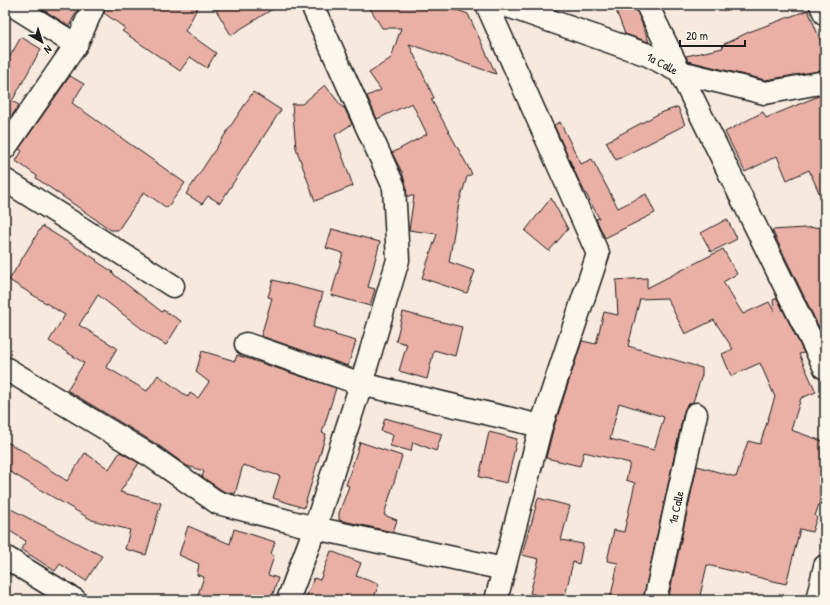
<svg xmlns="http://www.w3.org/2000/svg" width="830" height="605" viewBox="0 0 830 605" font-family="'Patrick Hand',sans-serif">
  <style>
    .building { fill: #eab0a6; stroke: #1c1c1c; fill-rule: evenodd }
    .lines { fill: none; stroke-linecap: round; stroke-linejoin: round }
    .minor-casing { stroke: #1c1c1c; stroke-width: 25 }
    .minor { stroke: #fbf7ec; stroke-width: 22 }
    .labels { text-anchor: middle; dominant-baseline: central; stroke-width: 4; stroke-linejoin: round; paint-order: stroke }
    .street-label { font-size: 12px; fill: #1c1c1c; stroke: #fbf7ec }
  </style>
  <rect width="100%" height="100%" fill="#f8e9de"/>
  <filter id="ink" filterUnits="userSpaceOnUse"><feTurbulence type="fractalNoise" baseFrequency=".025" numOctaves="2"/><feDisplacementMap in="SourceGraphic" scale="8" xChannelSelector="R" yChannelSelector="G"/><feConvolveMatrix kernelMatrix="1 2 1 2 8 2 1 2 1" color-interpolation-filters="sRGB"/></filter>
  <g filter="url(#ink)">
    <path class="building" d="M36,5H80L69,26Z
      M106,5H199L185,31L216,53L207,68L190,57L180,71L122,31L125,28L104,13Z
      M213,5H279L231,35Z
      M368,5H443L468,14L496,74L409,44L434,98L431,99L472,174L467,177L459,203L449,262L475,271L467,293L422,278L437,234L409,230L414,196H407L406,186L402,172L392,153L427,134L412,103L377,119L367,96L381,90L369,73L391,58L401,28H382Z
      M614,5H635L649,42L625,34Z
      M808,10L825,52V70L765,80L688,61L686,56L723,48L722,45L749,32Z
      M21,37L41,49L12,101L19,105L9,120L5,118V65Z
      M70,76L84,84L72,103L185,183L167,208L144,192L118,230H111L36,178L37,176L16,161L22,151L19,149Z
      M325,85L343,108L344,107L352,124L335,135L353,186L315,201L296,148L292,104H302Z
      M253,92L281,110L220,203L208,196L202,204L186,194Z
      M821,95H825V206L809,170L787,180L777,156L745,172L725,132L763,112L766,118Z
      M678,107L685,125L616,160L606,142L660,113Z
      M560,122L581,164L592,159L618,208L646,194L655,213L605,238L596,219L599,218L579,181L554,125Z
      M551,198L568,229L549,251L525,231Z
      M727,219L737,239L711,252L701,233Z
      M42,226L97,260L96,261L113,272L112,273L162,312L163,310L181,321L166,345L150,335L98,295L79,325L117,348L106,367L147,391L158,375L188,397L190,393L198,398L209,382L196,372L202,351L235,361L237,355L336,388L322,433L326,434L304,508L273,498L280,476L243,465L235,494L223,491L202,477L204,471L187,466L158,445L67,390L84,363L49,341L65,315L9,280Z
      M821,227L824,258H825V340L772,230Z
      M332,229L380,242L368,287L375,289L370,306L331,295L343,253L326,248Z
      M723,249L737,274L723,282L743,314L769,302L774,311L773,300L777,298L804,353L799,354L816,392L801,398L791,430L825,442V486L815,516L817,517L812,532L800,529L786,584L707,565L699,600H668L697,466L736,477L748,441L760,444L775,397L760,363L731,376L722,354L733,349L714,320L685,334L667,298L640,299L628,346L702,368V375L693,402L687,405L684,411L643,600H610L618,563L607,561L614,530L624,532L635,483L626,480L630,463L584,452L580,466L546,458L553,430L582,341L596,344L604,312L618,315L616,280L647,278V288ZM619,403L664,417L654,450L610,439Z
      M273,280L323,293L313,327L336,334L335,335L356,341L348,366L261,336L272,298L268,297Z
      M403,312L462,327L455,356L434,350L427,379L399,371L407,344L396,341Z
      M385,418L442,434L436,451L413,442L411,451L390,446L393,435L381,431Z
      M489,432L517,439L507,483L479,477Z
      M5,441L30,455L29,456L67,481L85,453L109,469L120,452L139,463L120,492L161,503L146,555L125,549L130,530L92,520L5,469Z
      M360,442L402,456L384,515L397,520L393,532L339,520V513L349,486L346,485Z
      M538,498L570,506L561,540L583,544L579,564L573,562L564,600H551L536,596V595L530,593L539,559L522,555L530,525H531Z
      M5,506L102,556L86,581L60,564L55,571L21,549L26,541L5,528Z
      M188,526L230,544L234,529L275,542L271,554L274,556L268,575L278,578L271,600H196L204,577L197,575L199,564L179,555Z
      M331,551L361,563L356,576L379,584L373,600H305L314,578L320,580Z"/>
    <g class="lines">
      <g class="minor-casing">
        <g id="minor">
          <path d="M12,5L76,45"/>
          <path d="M487,5L598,254L541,426L496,600"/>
          <path id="s1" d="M505,5L648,55L680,72L765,93L825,82"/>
          <path d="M647,5L825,368"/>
          <path d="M821,5L825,14"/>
          <path d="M5,148L76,45L94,5"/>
          <path d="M5,180L173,286"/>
          <path d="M246,344L361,384L541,426"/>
          <path d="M5,368L151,456L218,503L315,528L504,569"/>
          <path d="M5,557L75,600"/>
          <path d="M288,600L315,528L361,384L398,260L394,187L312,5"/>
          <path id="s2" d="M655,600L696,414"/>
          <path d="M817,600L825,566"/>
        </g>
      </g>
      <use href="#minor" class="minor"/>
    </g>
  </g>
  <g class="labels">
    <g class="street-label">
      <text stroke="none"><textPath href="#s1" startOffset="168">1a Calle</textPath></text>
      <text stroke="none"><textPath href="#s2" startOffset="95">1a Calle</textPath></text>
    </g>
  </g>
  <rect width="830" height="605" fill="none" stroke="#fbf7ec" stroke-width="20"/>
  <rect x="10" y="10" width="810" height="585" fill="none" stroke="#1c1c1c" stroke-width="1.5" filter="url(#ink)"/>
  <g transform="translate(42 42) rotate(141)" stroke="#fbf7ec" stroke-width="3" paint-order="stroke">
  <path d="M0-3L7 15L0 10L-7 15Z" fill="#1c1c1c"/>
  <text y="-6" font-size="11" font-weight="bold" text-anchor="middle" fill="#1c1c1c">N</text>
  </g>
  <path d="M680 40v6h65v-6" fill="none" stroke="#1c1c1c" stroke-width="2"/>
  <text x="686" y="40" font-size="12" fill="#1c1c1c" stroke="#fbf7ec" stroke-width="3" paint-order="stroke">20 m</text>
</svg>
